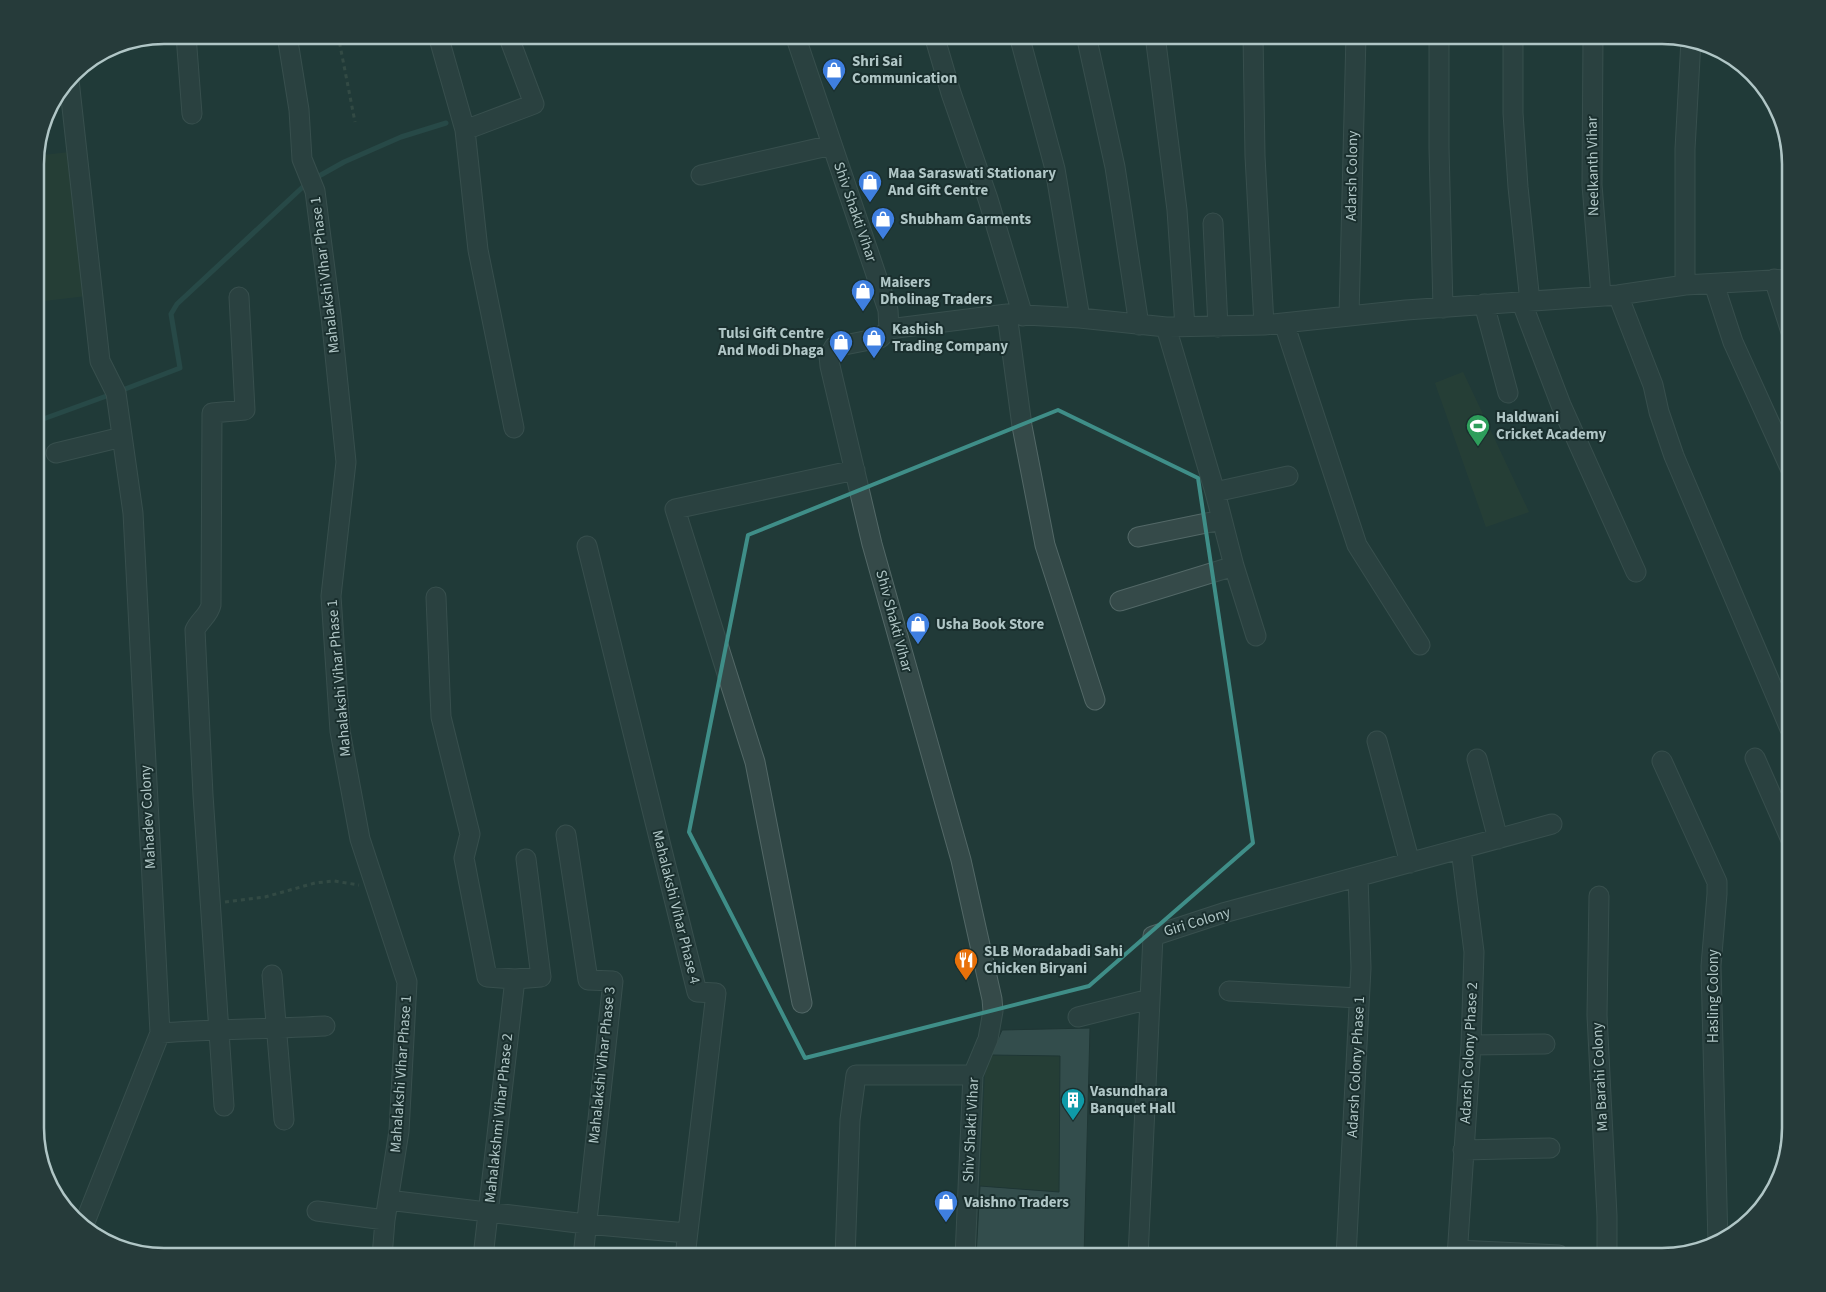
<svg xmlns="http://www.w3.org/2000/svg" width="1826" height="1292" viewBox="0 0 1826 1292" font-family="'Source Sans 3',sans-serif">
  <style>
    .green { fill: #2c4434 }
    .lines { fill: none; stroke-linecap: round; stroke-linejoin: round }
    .stream { stroke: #305b59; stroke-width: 5 }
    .building { fill: #4a6564; stroke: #1c3130 }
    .minor-casing { stroke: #536867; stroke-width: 21 }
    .path { stroke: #485e53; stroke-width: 3; stroke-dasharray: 4 4; stroke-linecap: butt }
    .minor { stroke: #354a49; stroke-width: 19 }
    .marked { fill: none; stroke: #3f8e88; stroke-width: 4; stroke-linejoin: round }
    .labels { text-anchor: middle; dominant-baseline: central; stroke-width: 4; stroke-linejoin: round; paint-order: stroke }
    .poi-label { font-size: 15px; font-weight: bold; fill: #b0c6c6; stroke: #1a2f2e; text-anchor: start }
    .street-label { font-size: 15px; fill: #b0c6c6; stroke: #1a2f2e }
    .rim { fill: none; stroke: #b0c6c6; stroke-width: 2.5 }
  </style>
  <rect width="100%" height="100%" fill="#213a38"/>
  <path class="green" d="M70,152L86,296L35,302V156Z
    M1463,372L1529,512L1486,527L1435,383Z
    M991,1055L1060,1056L1059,1192L980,1186L985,1074Z"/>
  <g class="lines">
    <path class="stream" d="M319,176L344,162L401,137L446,123
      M120,391L180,368L171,314L177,304L306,184
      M35,422L112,394"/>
  </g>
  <path class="building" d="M1090,1028L1084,1257H976L980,1186L1059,1192L1060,1056L991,1055L1002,1030Z"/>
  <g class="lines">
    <g class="minor-casing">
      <path id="minor" d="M186,35L192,114
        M287,35L299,110L302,159L315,191L331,316L346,462L331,596L340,731L360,839L407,982L399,1131L385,1220L382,1257
        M438,35L465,130L478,250L514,428
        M795,35L888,310L889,329L880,338L834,347L829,356L830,366L872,544L961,860L992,999L993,1011L988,1039L973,1075L965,1257
        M934,35L951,93L988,199L1023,316
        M1019,35L1055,169L1080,318
        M1086,35L1115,167L1139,325
        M1155,35L1177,210L1185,327
        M1253,35L1255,156L1264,325
        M1439,35V148L1443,308
        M1513,35V113L1518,187L1530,302
        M1593,35L1592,185L1601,296
        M69,80L100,361L116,393L133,513L160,1033L83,1227
        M465,130L534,104L508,35
        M701,175L832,145
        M1213,223L1218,327
        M1774,279L1791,332
        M1714,284L1733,342L1791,470
        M1685,285V149L1691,40
        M1618,295L1653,385L1659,412L1674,456L1790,729
        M1522,303L1561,405L1636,572
        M1484,304L1508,393
        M1007,314L1022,426L1045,545L1095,700
        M1349,316L1356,35
        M1284,323L1357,545L1420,645
        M1166,327L1215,492L1234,566L1256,636
        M889,329L1007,314L1080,318L1166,327L1264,325L1406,310L1618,295L1685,285L1791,279
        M56,453L122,437
        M1215,492L1288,476
        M1138,537L1221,520
        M587,546L697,992L716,993L685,1257
        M436,597L441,717L470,834L464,858L487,977L515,979L541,977L526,859
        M1120,601L1234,566
        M1377,741L1410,863
        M1755,758L1791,840
        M1477,759L1498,839
        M1662,761L1717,882V894L1711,966L1718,1244
        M566,835L588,980L613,981L583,1257
        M1599,896L1597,1015L1607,1216V1257
        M272,975L284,1120
        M1229,991L1359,998
        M802,1003L755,762L675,509L855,470
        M1078,1017L1150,999
        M160,1033C215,1029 270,1029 325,1026
        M1471,1045L1545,1044
        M224,1106L203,795L195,630C199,621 209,615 211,605L212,413L245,410L239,297
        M1463,1150L1550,1148
        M388,1200L586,1224L687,1233
        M317,1211L385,1220
        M1457,1250L1559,1255
        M483,1257L515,979
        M845,1257L850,1120L856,1075H973
        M1138,1257L1153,936L1223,913L1552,824
        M1346,1257L1361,968L1358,877
        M1457,1257L1471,1045L1474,952L1461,849"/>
    </g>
    <path class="path" d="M338,35L355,122
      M225,902L265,897L315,883L334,881L359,885"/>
    <use href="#minor" class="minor"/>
  </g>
  <path d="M0 0H1826V1292H0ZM1058,410L1198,478L1253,843L1089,986L805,1058L689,832L748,535Z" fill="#213a38" fill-opacity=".55" fill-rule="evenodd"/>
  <path class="marked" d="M1058,410L1198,478L1253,843L1089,986L805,1058L689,832L748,535Z"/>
  <defs>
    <g id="shop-pin" transform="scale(1.25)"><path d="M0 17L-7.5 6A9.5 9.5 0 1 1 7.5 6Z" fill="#3f7fe0" stroke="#1a2f2e"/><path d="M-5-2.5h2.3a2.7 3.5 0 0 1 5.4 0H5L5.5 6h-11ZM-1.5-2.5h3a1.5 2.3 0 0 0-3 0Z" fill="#fff"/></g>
    <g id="stadium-pin" transform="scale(1.25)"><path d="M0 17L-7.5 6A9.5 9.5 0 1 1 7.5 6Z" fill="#2e9e5b" stroke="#1a2f2e"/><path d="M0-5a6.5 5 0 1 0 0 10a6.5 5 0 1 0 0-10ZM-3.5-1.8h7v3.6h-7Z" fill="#fff"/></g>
    <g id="restaurant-pin" transform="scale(1.25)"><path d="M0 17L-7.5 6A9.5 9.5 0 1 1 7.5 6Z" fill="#e8710a" stroke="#1a2f2e"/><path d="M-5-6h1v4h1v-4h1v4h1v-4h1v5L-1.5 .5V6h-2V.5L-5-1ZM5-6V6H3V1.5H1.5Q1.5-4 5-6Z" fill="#fff"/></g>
    <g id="building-pin" transform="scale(1.25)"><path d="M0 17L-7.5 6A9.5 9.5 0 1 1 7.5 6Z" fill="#0f9aa8" stroke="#1a2f2e"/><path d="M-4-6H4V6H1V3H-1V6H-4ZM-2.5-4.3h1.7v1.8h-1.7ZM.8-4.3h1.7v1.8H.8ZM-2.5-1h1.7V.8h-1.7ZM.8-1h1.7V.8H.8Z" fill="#fff"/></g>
  </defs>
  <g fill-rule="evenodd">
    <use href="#shop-pin" x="834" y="70"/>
    <use href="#shop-pin" x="870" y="182"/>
    <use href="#shop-pin" x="883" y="219"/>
    <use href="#shop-pin" x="863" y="291"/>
    <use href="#shop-pin" x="874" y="338"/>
    <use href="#shop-pin" x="841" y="342"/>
    <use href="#stadium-pin" x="1478" y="426"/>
    <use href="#shop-pin" x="918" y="624"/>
    <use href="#restaurant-pin" x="966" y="960"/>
    <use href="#building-pin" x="1073" y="1100"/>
    <use href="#shop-pin" x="946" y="1202"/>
  </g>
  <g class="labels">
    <g class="poi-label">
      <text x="852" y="61">Shri Sai<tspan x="852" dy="17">Communication</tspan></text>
      <text x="888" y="173">Maa Saraswati Stationary<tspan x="888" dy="17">And Gift Centre</tspan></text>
      <text x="900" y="219">Shubham Garments</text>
      <text x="880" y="282">Maisers<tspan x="880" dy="17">Dholinag Traders</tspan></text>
      <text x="892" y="329">Kashish<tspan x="892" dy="17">Trading Company</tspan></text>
      <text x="824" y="333" text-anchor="end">Tulsi Gift Centre<tspan x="824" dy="17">And Modi Dhaga</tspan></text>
      <text x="1496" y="417">Haldwani<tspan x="1496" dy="17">Cricket Academy</tspan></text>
      <text x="936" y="624">Usha Book Store</text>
      <text x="984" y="951">SLB Moradabadi Sahi<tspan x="984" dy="17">Chicken Biryani</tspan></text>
      <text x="1090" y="1091">Vasundhara<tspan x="1090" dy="17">Banquet Hall</tspan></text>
      <text x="964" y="1202">Vaishno Traders</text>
    </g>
    <g class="street-label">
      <text transform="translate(1593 166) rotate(-91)">Neelkanth Vihar</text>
      <text transform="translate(1352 176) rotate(-89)">Adarsh Colony</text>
      <text transform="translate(855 212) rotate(71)">Shiv Shakti Vihar</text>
      <text transform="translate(325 275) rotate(-97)">Mahalakshi Vihar Phase 1</text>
      <text transform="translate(894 621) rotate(75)">Shiv Shakti Vihar</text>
      <text transform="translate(339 678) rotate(-95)">Mahalakshi Vihar Phase 1</text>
      <text transform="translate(148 817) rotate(-93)">Mahadev Colony</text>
      <text transform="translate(676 907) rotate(76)">Mahalakshi Vihar Phase 4</text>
      <text transform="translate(1197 922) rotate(-17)">Giri Colony</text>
      <text transform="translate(1713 996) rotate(-90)">Hasling Colony</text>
      <text transform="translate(1469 1053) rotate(-87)">Adarsh Colony Phase 2</text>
      <text transform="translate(602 1065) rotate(-84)">Mahalakshi Vihar Phase 3</text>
      <text transform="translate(1356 1067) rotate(-87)">Adarsh Colony Phase 1</text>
      <text transform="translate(401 1074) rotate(-86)">Mahalakshi Vihar Phase 1</text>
      <text transform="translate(1600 1077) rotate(-93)">Ma Barahi Colony</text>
      <text transform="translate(499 1118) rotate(-84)">Mahalakshmi Vihar Phase 2</text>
      <text transform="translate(971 1130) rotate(-87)">Shiv Shakti Vihar</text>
    </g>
  </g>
  <path d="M0 0H1826V1292H0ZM164 44H1662A120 120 0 0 1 1782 164V1128A120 120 0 0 1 1662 1248H164A120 120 0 0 1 44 1128V164A120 120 0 0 1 164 44Z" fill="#263b3a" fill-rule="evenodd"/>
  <path class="rim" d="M164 44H1662A120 120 0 0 1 1782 164V1128A120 120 0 0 1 1662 1248H164A120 120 0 0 1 44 1128V164A120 120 0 0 1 164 44Z"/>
</svg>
